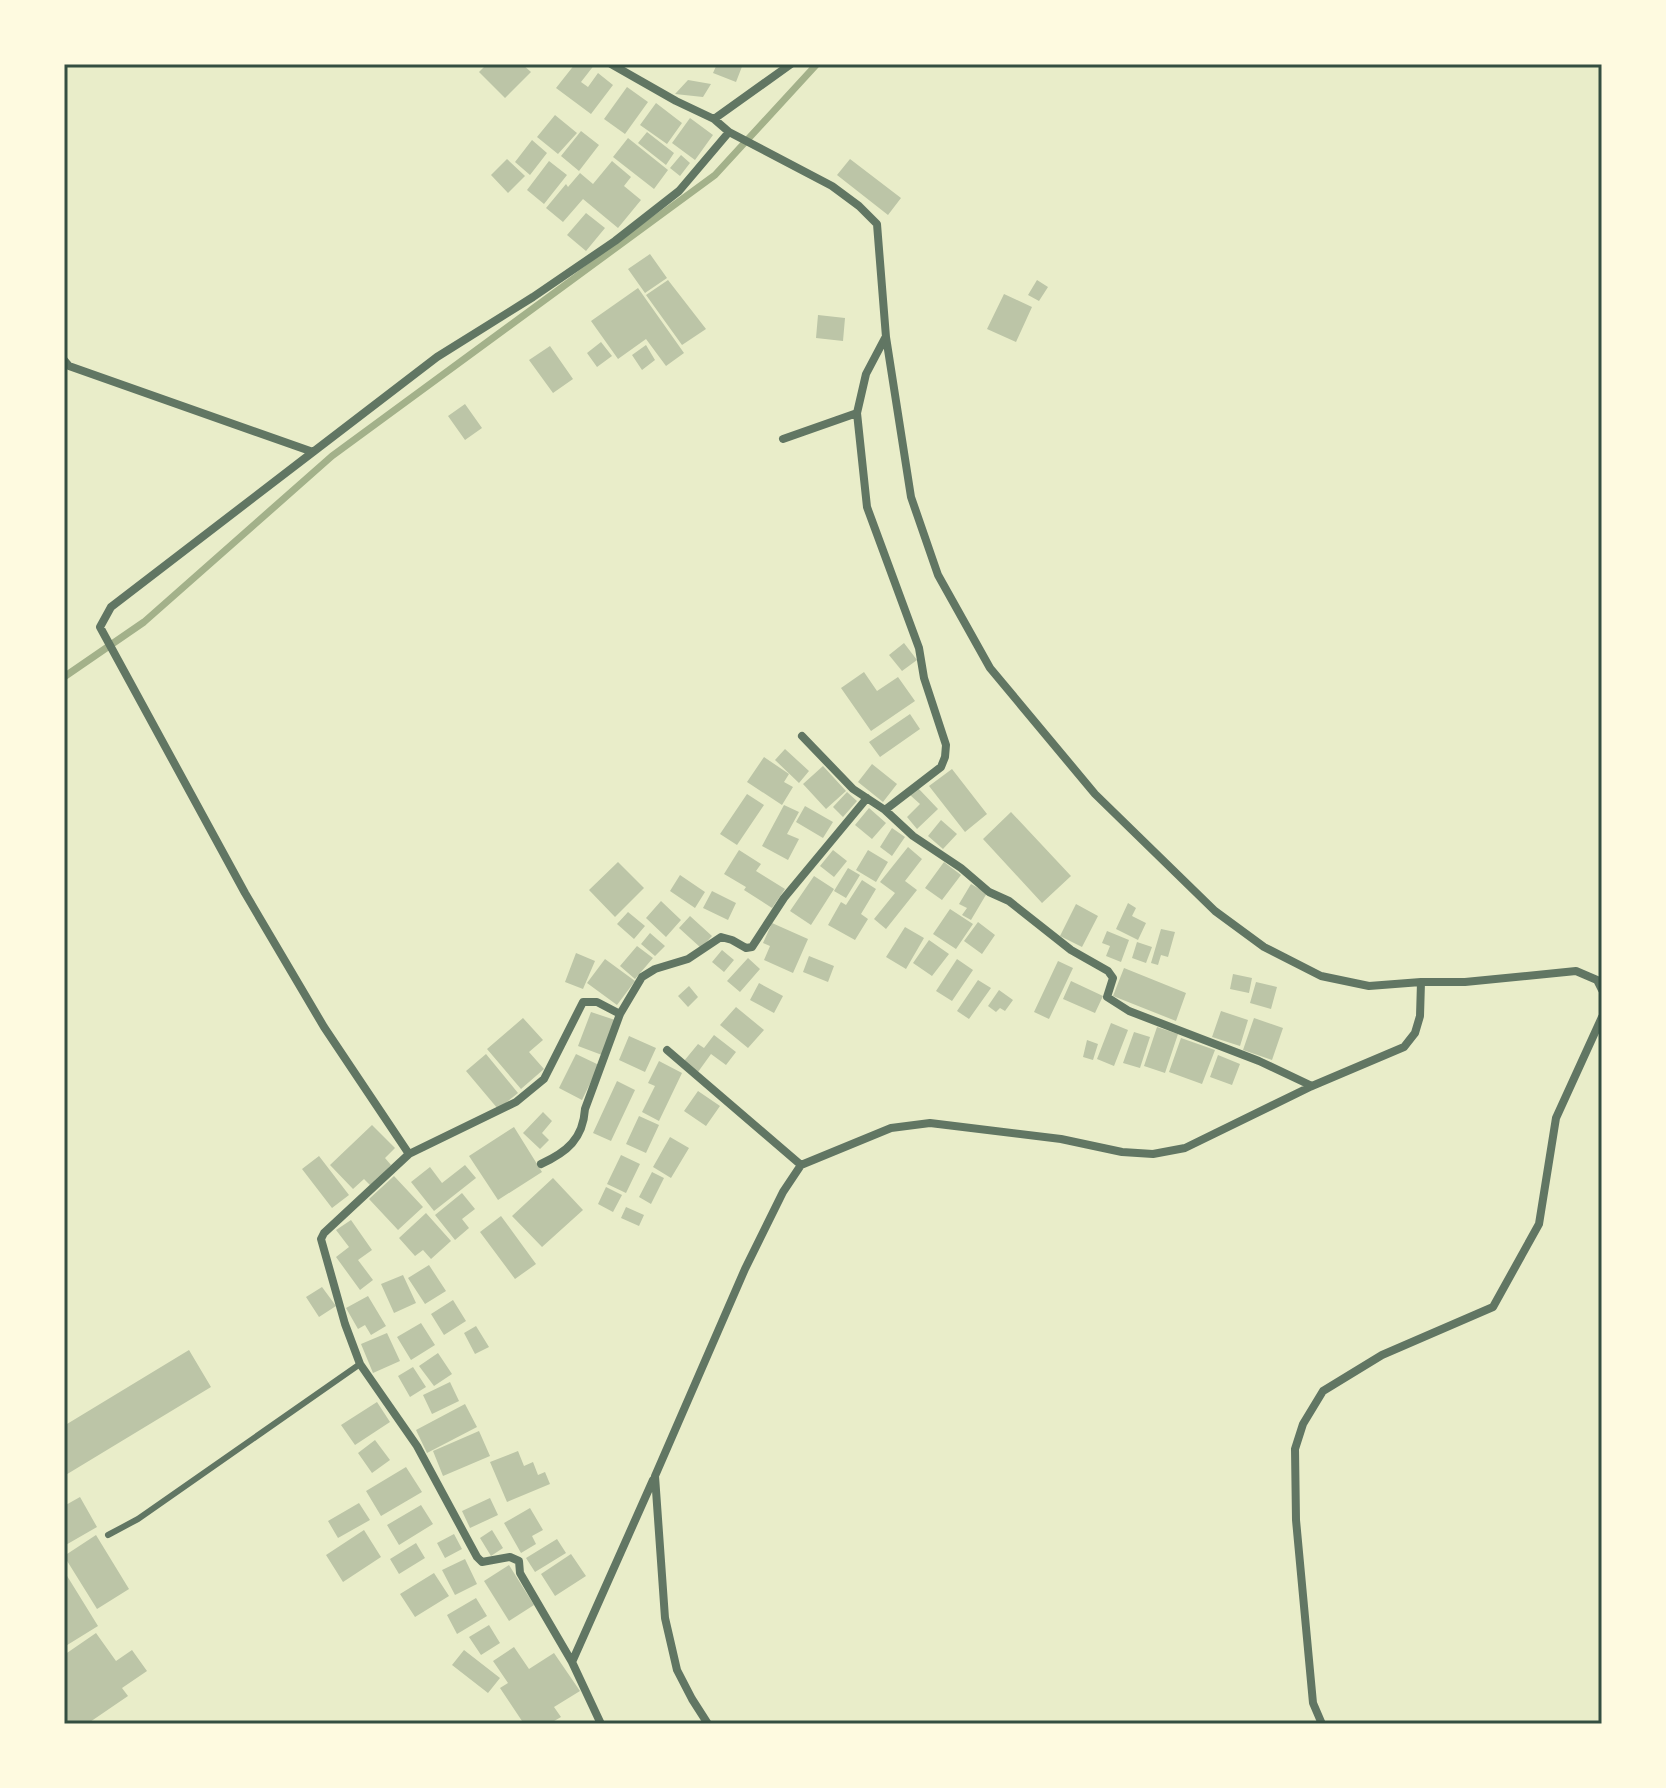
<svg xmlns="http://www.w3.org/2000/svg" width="1666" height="1788" viewBox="0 0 1666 1788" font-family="'Playfair Display',serif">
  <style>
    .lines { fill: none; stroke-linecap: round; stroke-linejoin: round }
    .stream { stroke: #a3b18a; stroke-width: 7 }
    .building { fill: #bcc5a7 }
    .service { stroke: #617663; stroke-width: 6 }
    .minor { stroke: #617663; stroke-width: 8 }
    .neatline { fill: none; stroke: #344e41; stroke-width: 3 }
  </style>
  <rect width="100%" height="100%" fill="#e9edc9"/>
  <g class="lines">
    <path class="stream" d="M64,677L144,622L332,456L715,175L817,64"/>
  </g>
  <path class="building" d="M487,64H522L531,72L505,98L479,72Z
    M575,64H595L581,82L588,87L598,73L613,85L591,114L556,88Z
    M717,64H743L736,82L713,73Z
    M688,80L711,84L703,97L675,94Z
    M627,87L648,102L625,134L604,119Z
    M656,103L682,123L667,144L640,125Z
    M555,115L577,133L558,154L537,137Z
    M690,118L713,135L695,160L672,143Z
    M581,131L599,145L579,171L561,156Z
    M647,132L674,153L666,165L638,143Z
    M628,138L668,170L654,189L613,157Z
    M532,140L547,153L530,175L515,162Z
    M681,155L690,163L680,176L670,168Z
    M507,159L525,176L508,193L491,175Z
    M850,159L901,198L888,215L837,175Z
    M549,161L567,175L544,204L527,190Z
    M612,161L631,177L624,186L641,200L618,228L583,199L563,222L546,208L566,184L568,187L580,173L593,184Z
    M586,213L605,228L586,251L567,235Z
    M650,254L667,278L645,293L628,269Z
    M668,280L706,329L682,345L646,295Z
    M1037,280L1048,287L1039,301L1028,295Z
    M638,288L684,353L666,366L646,339L618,359L591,321Z
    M1004,294L1032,307L1016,342L987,329Z
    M818,315L845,318L843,341L816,338Z
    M601,342L612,356L597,367L587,353Z
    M646,345L655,360L642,370L632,355Z
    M550,346L573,379L553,393L529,360Z
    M465,404L482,428L465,440L448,416Z
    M904,643L917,660L902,671L889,655Z
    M864,672L877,691L898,677L915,701L871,731L841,688Z
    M910,714L920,729L880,757L869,742Z
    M785,749L809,771L799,783L775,760Z
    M764,757L789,774L784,782L793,787L782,805L747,782Z
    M872,764L897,784L883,802L858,782Z
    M823,766L846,791L826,809L803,784Z
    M952,769L987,814L965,832L929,786Z
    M918,788L938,809L917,829L907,817L920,804L910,795Z
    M847,792L857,801L843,817L833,807Z
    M747,794L764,805L737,845L720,834Z
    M784,805L799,812L787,834L799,839L788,860L762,846Z
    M805,806L833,822L823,838L796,822Z
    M869,808L886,823L872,839L855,825Z
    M1011,812L1071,876L1042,903L983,839Z
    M941,820L957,834L943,849L928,836Z
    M892,828L905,837L892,856L880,847Z
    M908,847L922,859L905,881L917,890L886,929L874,919L895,893L880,882Z
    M739,850L761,864L756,871L785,889L772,908L744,890L746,887L724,874Z
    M833,850L847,861L834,877L820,866Z
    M868,850L888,862L876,882L856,870Z
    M618,862L644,888L615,917L589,890Z
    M944,862L961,875L942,900L925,888Z
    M848,868L860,875L846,898L834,891Z
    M680,875L705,892L695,908L670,891Z
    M814,876L834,889L811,925L790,911Z
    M862,880L876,889L861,914L868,919L855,940L828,925L841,902L846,905Z
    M971,884L987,893L971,920L962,915L967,908L959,904Z
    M712,891L736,903L728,920L703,908Z
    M661,901L681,920L666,937L646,918Z
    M1128,903L1136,908L1132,916L1146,923L1138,940L1116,929Z
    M1076,904L1098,916L1082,947L1060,936Z
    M950,909L973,924L956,949L933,934Z
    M628,912L645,926L634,939L617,924Z
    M690,916L712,936L701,948L679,928Z
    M978,922L995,935L982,954L964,941Z
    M772,923L808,939L793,973L764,960L770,946L763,943Z
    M905,927L924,938L906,969L886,957Z
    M1161,929L1175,932L1168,957L1161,955L1158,965L1151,963Z
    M1107,931L1129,940L1121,962L1106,956L1110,946L1102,943Z
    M650,933L665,946L655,956L641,944Z
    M929,940L949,954L932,976L913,963Z
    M1137,942L1152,947L1146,963L1132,958Z
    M637,946L653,958L635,979L620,966Z
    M722,950L734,960L724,972L712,962Z
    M576,953L595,961L583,989L565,982Z
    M809,956L834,966L828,982L803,972Z
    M748,958L760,969L740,992L727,981Z
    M605,959L635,981L617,1005L587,983Z
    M957,959L973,970L952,1001L936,991Z
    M1058,961L1073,968L1049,1019L1034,1012Z
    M1124,968L1186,993L1176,1021L1113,996Z
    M1233,974L1252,978L1249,993L1230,989Z
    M978,980L991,988L969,1019L957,1011Z
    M1071,981L1103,996L1095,1013L1063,999Z
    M1256,982L1277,987L1271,1009L1250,1003Z
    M759,983L783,996L774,1013L750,1000Z
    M689,986L698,997L688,1007L678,996Z
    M999,990L1013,1000L1005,1011L1000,1008L996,1012L988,1006Z
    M736,1007L764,1030L748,1048L720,1025Z
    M1221,1011L1248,1020L1240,1046L1212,1037Z
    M591,1012L615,1020L602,1055L578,1046Z
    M523,1018L543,1040L529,1052L544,1069L521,1089L487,1049Z
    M1254,1018L1283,1028L1272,1060L1243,1050Z
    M1111,1023L1128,1030L1114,1066L1097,1059Z
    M1157,1027L1178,1034L1165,1073L1144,1066Z
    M1134,1032L1150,1037L1140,1068L1123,1063Z
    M714,1035L736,1052L726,1065L711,1054L698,1072L684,1061L698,1044L704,1048Z
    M629,1036L656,1048L645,1072L619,1060Z
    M1181,1038L1215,1050L1202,1084L1169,1072Z
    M1087,1040L1098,1044L1093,1060L1083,1057Z
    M486,1054L518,1093L498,1109L466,1071Z
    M576,1054L599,1065L582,1100L559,1088Z
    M1218,1055L1240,1064L1232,1085L1210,1077Z
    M659,1061L682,1073L659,1121L642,1112L655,1086L648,1083Z
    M617,1081L635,1090L611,1141L593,1133Z
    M698,1091L720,1106L706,1126L684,1111Z
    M543,1112L552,1121L542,1133L549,1140L540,1149L523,1133Z
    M639,1116L659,1125L646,1153L626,1144Z
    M372,1125L395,1148L385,1158L391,1165L370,1185L364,1179L353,1189L330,1165Z
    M514,1127L542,1172L498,1200L469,1156Z
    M670,1137L689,1148L671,1178L653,1167Z
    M621,1155L640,1164L626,1193L607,1184Z
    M319,1156L349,1195L332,1208L302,1169Z
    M465,1165L476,1178L434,1211L411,1182L430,1167L442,1183Z
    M652,1172L664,1178L651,1204L639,1197Z
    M394,1176L423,1207L398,1230L369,1199Z
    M553,1178L583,1210L542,1247L512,1216Z
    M606,1187L622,1195L613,1212L598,1204Z
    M462,1193L475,1209L462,1219L469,1228L455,1240L435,1215Z
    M626,1207L644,1215L639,1226L621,1218Z
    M426,1213L451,1241L431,1259L423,1250L415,1256L399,1238Z
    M501,1216L536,1264L515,1279L480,1232Z
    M351,1220L372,1250L358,1260L373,1280L360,1290L336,1257L349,1247L336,1230Z
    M429,1265L446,1291L425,1304L408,1278Z
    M403,1275L416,1303L394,1313L381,1284Z
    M322,1287L336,1306L319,1317L306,1297Z
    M368,1296L386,1326L371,1335L365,1325L358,1329L346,1308Z
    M453,1300L466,1321L444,1335L431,1314Z
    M421,1323L435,1345L411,1360L397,1337Z
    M476,1326L489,1347L475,1354L464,1333Z
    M387,1333L400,1361L373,1373L361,1344Z
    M189,1350L211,1387L64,1476V1419L67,1424Z
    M438,1353L452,1374L434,1386L419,1366Z
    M413,1367L426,1387L410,1397L398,1376Z
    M450,1382L459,1401L432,1414L423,1395Z
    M377,1402L390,1422L355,1445L341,1425Z
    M465,1404L477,1427L427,1453L416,1430Z
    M479,1431L490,1456L443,1476L433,1451Z
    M375,1440L390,1460L372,1473L358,1453Z
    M518,1451L524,1466L533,1462L538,1475L545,1472L550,1484L507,1502L490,1462Z
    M406,1467L422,1492L381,1516L366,1491Z
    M80,1497L97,1527L64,1546V1506Z
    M490,1498L498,1515L470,1528L462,1511Z
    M359,1503L370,1520L338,1538L328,1521Z
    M421,1505L433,1524L399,1545L387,1525Z
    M530,1508L543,1530L532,1536L536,1544L521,1553L504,1523Z
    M364,1530L381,1557L343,1582L326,1555Z
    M492,1530L503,1548L491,1556L480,1538Z
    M454,1534L462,1549L445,1558L437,1543Z
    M96,1535L129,1589L97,1609L64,1556Z
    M557,1539L566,1553L535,1572L526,1558Z
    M416,1543L425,1558L399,1574L390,1559Z
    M571,1554L586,1576L555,1596L541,1574Z
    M465,1559L477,1584L455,1595L442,1570Z
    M509,1565L534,1605L509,1621L484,1581Z
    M64,1571L98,1626L64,1647Z
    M434,1573L449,1596L415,1617L400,1594Z
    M476,1598L487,1616L457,1634L447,1615Z
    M489,1625L500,1643L481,1655L469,1637Z
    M96,1633L116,1661L132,1650L147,1671L122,1688L128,1696L87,1724H64V1655Z
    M514,1647L529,1669L554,1653L580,1691L554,1707L561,1717L549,1724H524L500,1688L508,1683L493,1661Z
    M464,1650L500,1678L488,1693L452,1665Z"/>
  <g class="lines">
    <path class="service" d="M108,1535L138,1519L360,1364"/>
    <path class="minor" d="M611,64L676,101L714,119L729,132L832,186L859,206L877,224L886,337L911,497L938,575L990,668L1095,794L1215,911L1264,947L1321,976L1369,986L1421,982H1465L1576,971L1597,980L1602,990
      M714,119L791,64
      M64,360L69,366L313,452L111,607L100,627L245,893L324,1027L409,1154L324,1233L321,1239L345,1324L360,1364L417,1446L477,1557L482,1562L510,1557L519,1561L520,1573L572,1662
      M783,439L857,413
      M313,452L437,357L533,297L615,241L679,191L729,132
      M802,736L853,789L885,810L913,836L961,868L989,892L1009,901L1071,950L1108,971L1113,978L1107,997L1129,1011L1259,1061L1312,1086
      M885,810L941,767L945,757L946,745L924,678L919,648L867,507L857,413L866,374L885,338
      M667,1050L801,1165
      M409,1154L516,1102L544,1079L583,1002H597L620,1014L642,977L655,969L688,959L721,937L732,940L746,948L752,947L784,898L867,798
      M541,1164C567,1152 583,1139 585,1109L620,1014
      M601,1724L572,1662L653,1480
      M708,1724L692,1699L677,1670L665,1618L655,1476L745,1269L783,1192L801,1165L891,1128L930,1123L1061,1139L1122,1152L1153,1154L1185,1148L1312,1086L1404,1047L1415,1033L1420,1016L1421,982
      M1322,1724L1313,1703L1296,1520L1295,1449L1303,1424L1323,1391L1382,1355L1493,1307L1539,1224L1556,1118L1602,1017"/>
  </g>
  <rect width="1666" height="1788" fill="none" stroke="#fefae0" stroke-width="132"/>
  <rect x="66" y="66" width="1534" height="1656" class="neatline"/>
</svg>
